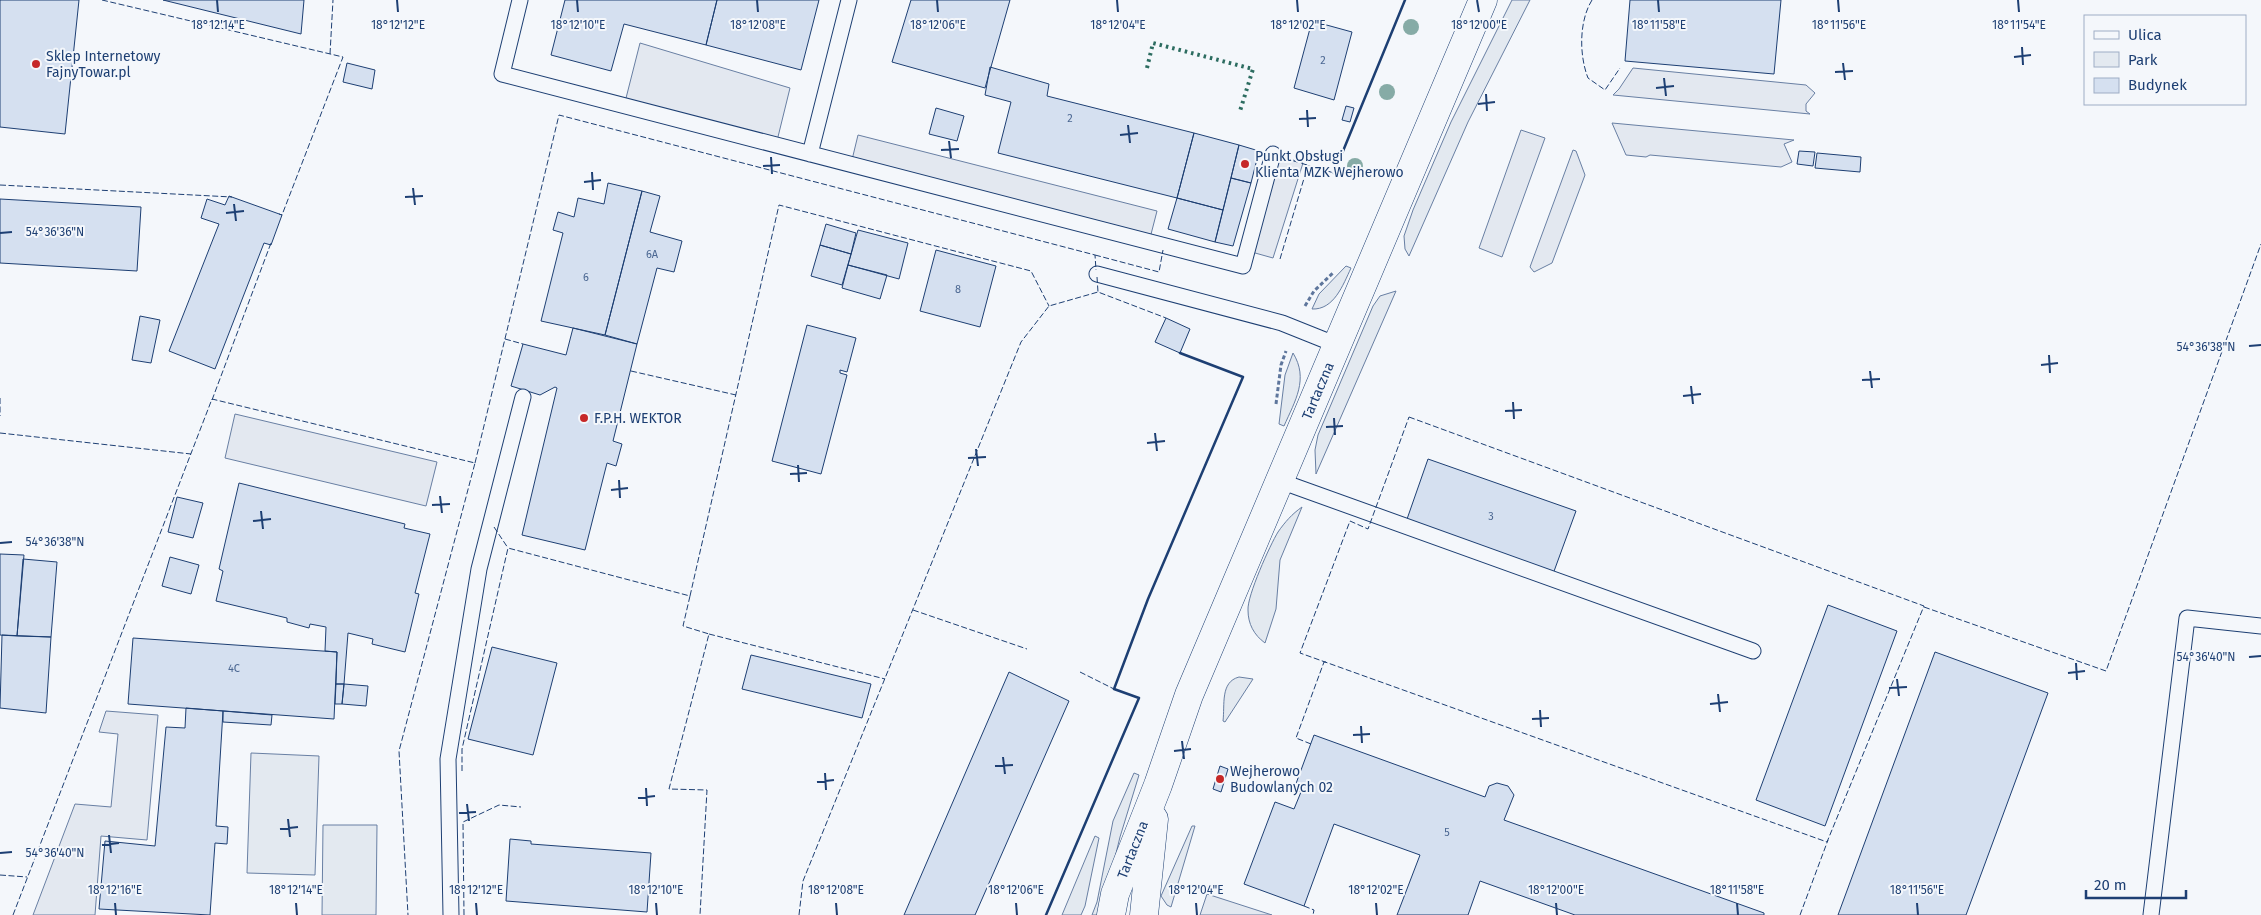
<svg xmlns="http://www.w3.org/2000/svg" width="2261" height="915" viewBox="0 0 2261 915" font-family="'Fira Sans',sans-serif">
  <style>
    .green { fill: #e3e9f0; stroke: #687fa3 }
    .parking { fill: #e3e8f0; stroke: #687fa3 }
    .building { fill: #d5e0f0; stroke: #1d3f73 }
    .lines { fill: none; stroke-linecap: round; stroke-linejoin: round }
    .service-casing { stroke: #1d3f73; stroke-width: 17 }
    .tertiary-casing { stroke: #1d3f73; stroke-width: 29 }
    .path { stroke: #5e769c; stroke-width: 3; stroke-dasharray: 4 2.5; stroke-linecap: butt }
    .service { stroke: #f4f7fb; stroke-width: 15 }
    .tertiary { stroke: #f4f7fb; stroke-width: 28 }
    .hedge { stroke: #2c6c60; stroke-width: 4; stroke-dasharray: 2.5 4; stroke-linecap: butt }
    .fence { stroke: #1d3f73; stroke-width: 1; stroke-dasharray: 6 2.5; stroke-linecap: butt }
    .wall { stroke: #1d3f73; stroke-width: 2.5 }
    .tree { fill: #86aba6 }
    .ticks { fill: none; stroke: #1d3f73; stroke-width: 2 }
    .poi-dot { fill: #c62828; stroke: #f4f7fb; stroke-width: 2 }
    .labels { text-anchor: middle; dominant-baseline: central; stroke-width: 4; stroke-linejoin: round; paint-order: stroke }
    .number-label { font-size: 11px; fill: #4b6792 }
    .poi-label { font-size: 14px; fill: #1d3f73; stroke: #f4f7fb; text-anchor: start }
    .street-label { font-size: 14px; fill: #1d3f73; stroke: #f4f7fb }
    .ticks-label { font-size: 12px; text-anchor: middle; fill: #1d3f73; stroke: #f4f7fb; stroke-width: 4; stroke-linejoin: round; paint-order: stroke }
  </style>
  <rect width="100%" height="100%" fill="#f4f7fb"/>
  <path class="green" d="M1512,0H1530L1468,122L1409,256L1405,249L1404,236L1413,210L1451,122Z
    M1346,266L1351,268C1343,285 1334,310 1312,309L1319,294Z
    M1396,291L1316,474L1315,450L1318,435L1373,306L1380,296Z
    M1293,353C1309,379 1295,401 1284,426L1279,424L1285,375Z
    M1302,507L1280,560L1276,609L1265,643C1254,635 1248,624 1248,610C1247,596 1270,545 1278,532C1285,522 1292,514 1302,507Z
    M1239,677L1253,679L1225,722L1223,721C1225,705 1220,682 1239,677Z
    M251,753L319,756L315,875L247,873Z
    M1134,773L1139,775L1120,837L1101,915H1092L1097,902L1113,821Z
    M323,825H377L376,915H322Z
    M1192,826H1195L1171,907L1167,905L1161,896Z
    M1095,836L1099,838L1085,906L1081,915H1062Z"/>
  <path class="parking" d="M640,43L790,88L776,145L624,106Z
    M1633,68L1806,85L1815,93L1806,104V111L1810,114L1613,95L1619,89Z
    M1612,123L1794,140L1784,144L1792,162L1781,167L1650,155L1646,157L1626,155Z
    M1521,130L1545,138L1502,257L1479,248Z
    M858,135L1157,211L1149,242L851,164Z
    M1573,150L1576,151L1585,175L1552,263L1534,272L1530,267Z
    M1273,154L1303,163L1273,258L1248,251Z
    M235,414L437,462L426,506L225,458Z
    M106,711L158,715L147,840L101,836L95,915H33L75,804L111,807L118,734L99,732Z
    M1207,894L1272,915H1200Z"/>
  <path class="building" d="M0,0H79L65,134L0,127Z
    M163,0H304L301,34Z
    M565,0H717L706,45L624,24L611,71L551,55Z
    M717,0H819L801,70L706,45Z
    M911,0H1010L985,88L892,62Z
    M1630,0H1781L1774,74L1625,61Z
    M1312,21L1352,32L1334,100L1294,88Z
    M347,63L375,70L372,89L343,82Z
    M990,67L1049,84L1047,96L1194,133L1177,198L998,153L1011,102L985,95Z
    M1346,106L1354,108L1350,122L1342,120Z
    M936,108L964,116L957,141L929,134Z
    M1194,133L1239,145L1223,210L1177,198Z
    M1239,145L1259,151L1251,183L1231,178Z
    M1799,151L1815,152L1813,166L1797,164Z
    M1817,153L1861,157L1860,172L1815,168Z
    M1231,178L1251,183L1233,246L1215,242Z
    M608,183L642,191L605,335L541,321L563,233L553,230L558,212L574,217L578,198L604,204Z
    M642,191L660,196L650,232L682,241L674,272L657,268L637,344L605,335Z
    M229,196L282,215L271,245L264,243L215,369L169,351L219,224L201,218L207,199L225,205Z
    M1177,198L1223,210L1215,242L1168,229Z
    M0,199L141,207L137,271L0,263Z
    M826,224L856,233L851,254L820,245Z
    M858,230L908,243L899,279L848,265Z
    M820,245L851,254L842,285L811,276Z
    M936,250L996,266L980,327L920,311Z
    M848,265L887,275L880,299L842,288Z
    M140,316L160,320L151,363L132,360Z
    M1166,318L1190,329L1180,353L1155,342Z
    M807,325L856,338L847,372L840,370V373L847,375L821,474L772,461Z
    M573,328L637,344L613,441L622,444L616,466L607,463L585,550L522,535L557,388L555,387L540,395L511,386L523,344L566,355Z
    M1428,459L1576,511L1553,574L1406,522Z
    M239,483L405,524L404,528L430,534L415,593L419,594L405,652L372,644L373,639L348,633L344,684H336L337,652L325,651L326,627L310,624L309,628L287,622V618L216,601L223,571L219,569Z
    M177,497L203,503L193,538L168,532Z
    M0,554L24,555L17,636L0,635Z
    M170,557L199,565L191,594L162,586Z
    M23,559L57,562L51,637L17,636Z
    M1828,605L1897,631L1825,826L1756,800Z
    M2,635L51,637L46,713L0,708Z
    M133,638L337,652L334,719L128,704Z
    M492,647L557,663L533,755L468,739Z
    M1935,652L2048,693L1966,915H1838Z
    M751,655L871,684L862,718L742,689Z
    M1009,672L1069,701L975,915H904Z
    M336,684H344L342,704H335Z
    M344,684L368,686L366,706L342,704Z
    M186,708L223,711L216,826L228,827L227,844L215,843L210,915L99,909L105,841L155,846L166,727L185,728Z
    M223,711L272,715L271,725L223,722Z
    M1314,735L1485,797L1489,786L1497,783L1508,786L1514,795L1504,820L1764,913V915H1575L1480,881L1468,915H1397L1420,855L1334,824L1304,906L1244,884L1275,802L1294,809L1301,792L1294,789Z
    M1220,766L1228,769L1221,792L1213,789Z
    M510,839L531,841V844L651,853L647,912L506,901Z"/>
  <g class="lines">
    <g class="service-casing">
      <path id="service" d="M520,0L502,74L1243,266L1273,154
        M810,154L849,0
        M1097,274L1282,323L1337,345
        M1280,481L1753,651
        M451,915L448,759L479,569L523,397
        M2151,915L2187,618L2261,626"/>
    </g>
    <g class="tertiary-casing">
      <g id="tertiary">
        <path id="s1" d="M1111,915L1115,894L1158,785L1189,695L1483,0"/>
        <path d="M1144,915L1154,819"/>
      </g>
    </g>
    <path class="path" d="M1305,306L1314,291L1333,273
      M1276,404L1281,365L1286,351"/>
    <use href="#service" class="service"/>
    <use href="#tertiary" class="tertiary"/>
    <path class="hedge" d="M1147,68L1153,43L1253,69L1240,111"/>
    <path class="fence" d="M102,0L343,57L282,215L279,214
      M1592,0C1579,21 1579,55 1588,78L1605,90L1620,68
      M330,54L333,0
      M1277,156L1334,173
      M0,185L232,197
      M1095,255L1159,272L1163,250
      M1280,259L1308,165
      M1097,277L1098,292
      M505,339L523,344
      M631,371L736,395
      M0,398V416
      M212,400L271,243
      M1409,417L1924,606L1827,842L1300,653L1350,521L1368,529Z
      M0,433L191,454
      M475,463L559,115L1095,255L1096,270
      M494,527L508,548
      M690,596L779,205L1031,271L1049,306
      M1924,607L2106,671L2261,244
      M913,610L1027,649
      M709,634L885,679
      M1080,672L1114,689
      M1311,744L1296,738L1324,662H1326
      M462,771V749L508,548L690,596L683,626L709,634L669,789L707,790L700,915
      M0,875L27,877
      M1304,906L1314,910L1313,915
      M13,915L212,399L475,463L399,751L408,915
      M464,915L463,822L499,805L521,807
      M799,915L803,881L1021,342L1049,306L1098,292L1166,318
      M1800,915L1828,840"/>
    <path class="wall" d="M1334,173L1405,0
      M1046,915L1139,698L1114,689L1148,599L1243,377L1180,353"/>
  </g>
  <g class="tree">
    <circle cx="1411" cy="27" r="8"/>
    <circle cx="1387" cy="92" r="8"/>
    <circle cx="1355" cy="166" r="8"/>
  </g>
  <path class="ticks" d="M217,0L218,12M397,0L398,12M577,0L578,12M757,0L758,12M937,0L938,12M1117,0L1118,12M1297,0L1298,12M1477,0L1479,12M1658,0L1659,12M1838,0L1839,12M2018,0L2019,12M2022,47L2023,65M2014,57L2031,55M1843,63L1845,80M1835,72L1853,71M1664,78L1666,96M1656,88L1674,86M1486,94L1487,111M1478,104L1495,102M1307,110L1308,127M1299,119L1316,118M1128,125L1130,143M1120,135L1138,133M949,141L951,158M941,150L959,149M771,157L772,174M763,166L780,165M592,172L593,190M584,182L601,180M413,188L415,205M405,197L423,196M234,204L236,221M226,213L244,211M0,233L12,232M2249,346L2261,345M2049,355L2050,373M2041,365L2058,363M1870,371L1872,388M1862,380L1880,379M1691,386L1693,404M1683,396L1701,394M1513,402L1514,419M1505,411L1522,410M1334,418L1335,435M1326,427L1343,426M1155,433L1157,451M1147,443L1165,441M976,449L978,466M968,458L986,457M798,465L799,482M790,474L807,473M619,480L620,498M611,490L628,488M440,496L442,513M432,505L450,504M261,511L263,529M253,521L271,519M0,543L12,542M2249,657L2261,656M2076,663L2077,680M2068,673L2085,671M1897,679L1899,696M1889,688L1907,687M1718,694L1720,712M1710,704L1728,702M1540,710L1541,727M1532,719L1549,718M1361,726L1362,743M1353,735L1370,734M1182,741L1184,759M1174,751L1191,749M1003,757L1005,774M995,766L1013,765M825,773L826,790M817,782L834,780M646,788L647,806M638,798L655,796M467,804L469,821M459,813L476,812M288,819L290,837M280,829L298,827M109,835L111,853M102,845L119,843M0,853L12,852M115,903L116,915M296,903L297,915M476,903L477,915M656,903L657,915M836,903L837,915M1016,903L1017,915M1196,903L1197,915M1376,903L1377,915M1556,903L1557,915M1737,903L1738,915M1917,903L1918,915"/>
  <g class="poi-dot">
    <circle cx="36" cy="64" r="5"/>
    <circle cx="1245" cy="164" r="5"/>
    <circle cx="584" cy="418" r="5"/>
    <circle cx="1220" cy="779" r="5"/>
  </g>
  <g class="labels">
    <g class="number-label">
      <text x="1323" y="60">2</text>
      <text x="1070" y="118">2</text>
      <text x="652" y="254">6A</text>
      <text x="586" y="277">6</text>
      <text x="958" y="289">8</text>
      <text x="1491" y="516">3</text>
      <text x="234" y="668">4C</text>
      <text x="1447" y="832">5</text>
    </g>
    <g class="poi-label">
      <text x="46" y="56">Sklep Internetowy<tspan x="46" dy="16">FajnyTowar.pl</tspan></text>
      <text x="1255" y="156">Punkt Obsługi<tspan x="1255" dy="16">Klienta MZK Wejherowo</tspan></text>
      <text x="594" y="418">F.P.H. WEKTOR</text>
      <text x="1230" y="771">Wejherowo<tspan x="1230" dy="16">Budowlanych 02</tspan></text>
    </g>
    <g class="street-label">
      <text stroke="none"><textPath href="#s1" startOffset="564">Tartaczna</textPath></text>
      <text stroke="none"><textPath href="#s1" startOffset="69">Tartaczna</textPath></text>
    </g>
  </g>
  <g class="ticks-label">
    <text x="218" y="29">18°12'14"E</text>
    <text x="398" y="29">18°12'12"E</text>
    <text x="578" y="29">18°12'10"E</text>
    <text x="758" y="29">18°12'08"E</text>
    <text x="938" y="29">18°12'06"E</text>
    <text x="1479" y="29">18°12'00"E</text>
    <text x="1659" y="29">18°11'58"E</text>
    <text x="2019" y="29">18°11'54"E</text>
    <text x="1118" y="29">18°12'04"E</text>
    <text x="1298" y="29">18°12'02"E</text>
    <text x="1839" y="29">18°11'56"E</text>
    <text x="55" y="236">54°36'36"N</text>
    <text x="2206" y="351">54°36'38"N</text>
    <text x="55" y="546">54°36'38"N</text>
    <text x="2206" y="661">54°36'40"N</text>
    <text x="55" y="857">54°36'40"N</text>
    <text x="115" y="894">18°12'16"E</text>
    <text x="296" y="894">18°12'14"E</text>
    <text x="476" y="894">18°12'12"E</text>
    <text x="656" y="894">18°12'10"E</text>
    <text x="836" y="894">18°12'08"E</text>
    <text x="1016" y="894">18°12'06"E</text>
    <text x="1196" y="894">18°12'04"E</text>
    <text x="1376" y="894">18°12'02"E</text>
    <text x="1556" y="894">18°12'00"E</text>
    <text x="1737" y="894">18°11'58"E</text>
    <text x="1917" y="894">18°11'56"E</text>
  </g>
  <rect x="2084" y="15" width="162" height="90" fill="#f4f7fb" stroke="#9eadc5"/>
  <rect x="2094" y="31" width="25" height="8" fill="#f4f7fb" stroke="#9eadc5"/>
  <text x="2128" y="40" font-size="15" fill="#1d3f73">Ulica</text>
  <rect x="2094" y="52" width="25" height="15" fill="#e3e9f0" stroke="#9eadc5"/>
  <text x="2128" y="65" font-size="15" fill="#1d3f73">Park</text>
  <rect x="2094" y="78" width="25" height="15" fill="#d5e0f0" stroke="#9eadc5"/>
  <text x="2128" y="90" font-size="15" fill="#1d3f73">Budynek</text>
  <path d="M2086 890v8h100v-8" fill="none" stroke="#1d3f73" stroke-width="2.5"/>
  <text x="2094" y="890" font-size="15" fill="#1d3f73" stroke="#f4f7fb" stroke-width="4" paint-order="stroke">20 m</text>
</svg>
